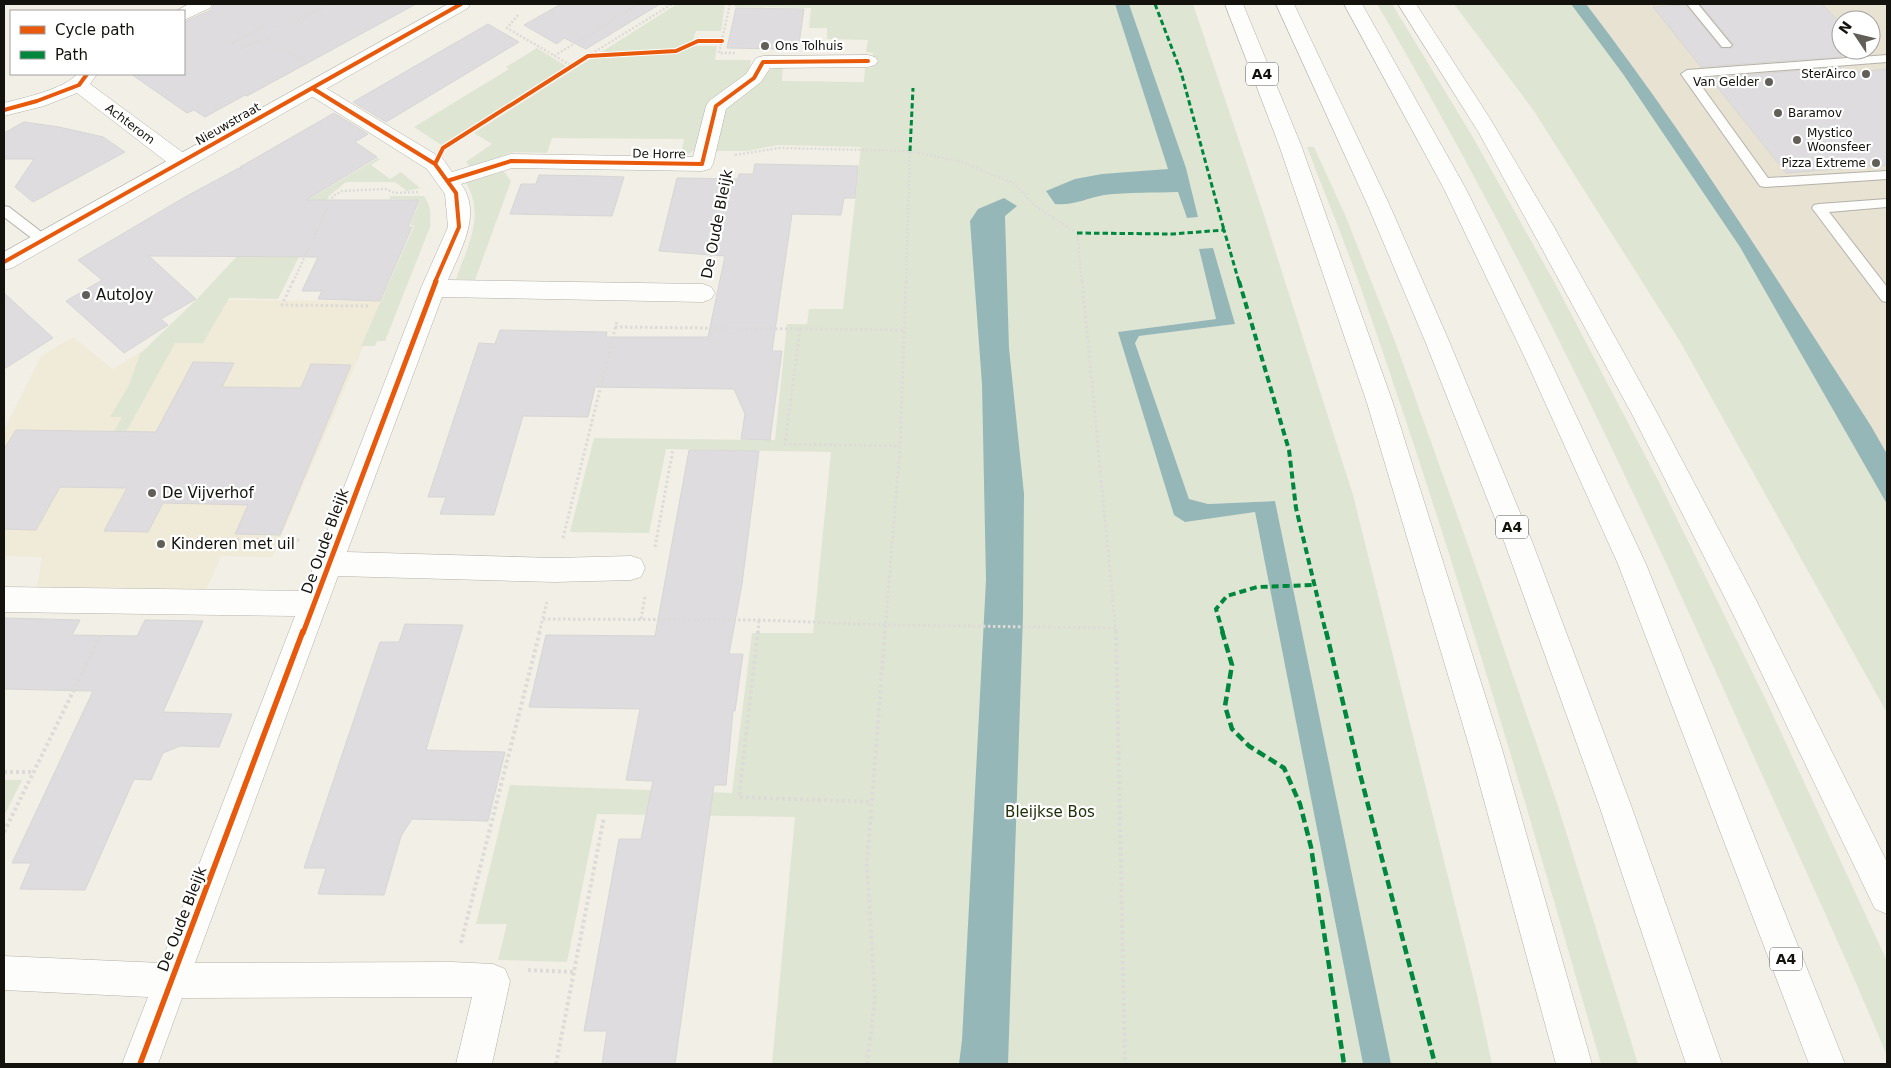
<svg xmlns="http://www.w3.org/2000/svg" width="1891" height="1068" viewBox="0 0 1891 1068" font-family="'DejaVu Sans',sans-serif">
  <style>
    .built { fill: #f0ead8 }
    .industrial { fill: #e8e2d3; fill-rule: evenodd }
    .green { fill: #dfe5d3 }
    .water { fill: #96b7b8 }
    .building { fill: #dedcde; stroke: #d7d6d4 }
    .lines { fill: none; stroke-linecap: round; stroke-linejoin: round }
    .service-casing { stroke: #b4b1aa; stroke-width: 2 }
    .minor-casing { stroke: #b4b1aa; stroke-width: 1 }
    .tertiary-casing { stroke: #b4b1aa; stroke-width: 1 }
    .motorway-casing { stroke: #b4b1aa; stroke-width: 1 }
    .path-far2 { stroke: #dddbd8; stroke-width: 2.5; stroke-dasharray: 2 2; stroke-linecap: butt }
    .path-far1 { stroke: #dddbd8; stroke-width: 3; stroke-dasharray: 2.5 2.5; stroke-linecap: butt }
    .path { stroke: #dddbd8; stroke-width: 4; stroke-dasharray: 3 3; stroke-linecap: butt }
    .service { fill: #fdfdfb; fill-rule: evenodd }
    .minor { fill: #fdfdfb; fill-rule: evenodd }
    .tertiary { fill: #fdfdfb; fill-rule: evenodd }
    .motorway { fill: #fdfdfb; fill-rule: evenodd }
    .quiet-far2 { stroke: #00873e; stroke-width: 3; stroke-dasharray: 5.5 3; stroke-linecap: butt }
    .quiet-far1 { stroke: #00873e; stroke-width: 4; stroke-dasharray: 7 4; stroke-linecap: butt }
    .quiet { stroke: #00873e; stroke-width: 4.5; stroke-dasharray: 9 4.5; stroke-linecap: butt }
    .cycleway-far2-casing { stroke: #fff; stroke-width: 6 }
    .cycleway-far1-casing { stroke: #fff; stroke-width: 8 }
    .cycleway-casing { stroke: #fff; stroke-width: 9 }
    .cycleway-far2 { stroke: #e8590c; stroke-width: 4 }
    .cycleway-far1 { stroke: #e8590c; stroke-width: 5 }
    .cycleway { stroke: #e8590c; stroke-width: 5.5 }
    .poi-dot { fill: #625f58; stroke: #fff; stroke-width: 2 }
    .labels { text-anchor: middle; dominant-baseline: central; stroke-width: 4.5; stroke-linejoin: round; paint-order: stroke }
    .far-poi-label { font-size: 12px; fill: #14120c; stroke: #fff; text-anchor: start }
    .far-street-label { font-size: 12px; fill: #14120c; stroke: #fff }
    .shield { fill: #fff; stroke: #5a5955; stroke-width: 1 }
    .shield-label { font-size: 14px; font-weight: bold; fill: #14120c }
    .street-label { font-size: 15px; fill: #14120c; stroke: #fff }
    .poi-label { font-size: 15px; fill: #14120c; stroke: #fff; text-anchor: start }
    .park-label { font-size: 15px; fill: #203108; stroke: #fff }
  </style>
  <rect width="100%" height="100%" fill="#f2efe6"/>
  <path class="built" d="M223,300L383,301L272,557L221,556L206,590L37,587L42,557L4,556V430L41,356L73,337L113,369Z"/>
  <path class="industrial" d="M1536,4H1887V579ZM1841,20H1871V50H1841Z"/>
  <path class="green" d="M677,4H725L721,31H696L691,46H717L715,60H751L748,76L695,150L688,154H681L684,139L552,138L547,153L514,152L470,167L466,162L492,144L474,133Z
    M735,4H1115L1169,169H1163L1169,192H1178L1188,218L1198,217L1186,169L1129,4H1193L1262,209L1353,495L1474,981L1492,1064H1391L1275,501L1208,504L1189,499L1135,343L1139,336L1235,324L1199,250L1216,319L1119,332L1182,516L1255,512L1363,1064H772L795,817L597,814L567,962L498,960L507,924H476L510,785L732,793L752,633H813L831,452L666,449L649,533L570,532L594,438L775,440L787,324H807L809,309H843L861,147L778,145L747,151H716L725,111L729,104L769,70L783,67L782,81L864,82L865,68H871L873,53L866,52L868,40L827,39V28H809L811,8L734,7Z
    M1377,4H1392L1471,134L1557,287L1659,482L1765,698L1887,961V1056C1843,949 1793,844 1746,739C1634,488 1516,240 1377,4Z
    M1454,4H1571L1623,74L1740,247L1887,504V713L1681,343L1534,111Z
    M537,48L566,66L441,145L414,127L509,69L506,67Z
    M1307,147H1314L1346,217L1396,344L1474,562L1557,803L1638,1064H1601C1526,802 1449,540 1359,283C1343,237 1324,192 1307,147Z
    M378,158L380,159L371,165L390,179L401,172L420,188L407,191L395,182H346L329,196L278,299L229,298L203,343H175L115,452H103L122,417H110L129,385L140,354L197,299L239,254L247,236Z
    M502,169L511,181L475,280L456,279C468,245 486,215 465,181Z
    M391,196H424C431,207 431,214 430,227L385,341H377L375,346H361L414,226L410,225L420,200L389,199Z
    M4,780H22L4,816Z"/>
  <path class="water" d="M1115,4H1129L1186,168L1198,217L1187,218L1178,192C1154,193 1129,192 1104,195C1088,198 1072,206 1055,204L1046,191L1075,179L1102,174L1168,169Z
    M1571,4H1586C1689,138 1779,283 1871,426L1887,454V504L1740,247L1623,74Z
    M1004,198L1017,206L1005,216L1009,348L1024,494L1023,615L1008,1064H959L962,1040L986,580L982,384L970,221L978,209Z
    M1213,248L1235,324L1139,336L1135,343L1189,499L1208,504L1275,501L1391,1064H1363L1255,512L1185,522L1174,515L1118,332L1216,319L1199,249Z"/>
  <path class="building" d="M214,4H416L247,96L245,95L205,117L194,110L187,113L131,74H184V22L211,10Z
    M561,4H660L586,49L564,38L557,44L524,25Z
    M1700,4H1822L1841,24V57L1701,67L1653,7L1685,5L1721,48H1731L1733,44Z
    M736,8L804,9L799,44H777L776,49L727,48Z
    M488,24L519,42L386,122L353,102Z
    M1841,67V74L1887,69V165L1786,173L1710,78Z
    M334,113L368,134L355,142L377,157L306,200H419L408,227H412L380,301L318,299L322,291H302L318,257L149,256L196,299L161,319L168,325L124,353L66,301L102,280L78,260L185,197L239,168L242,169L240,167Z
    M24,122L59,127L103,137L125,152L33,202L15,187L34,159H4V133Z
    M755,164L858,166L855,198H844L841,215L792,214L772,351H782L770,440L741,439L745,414L734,389L595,387L588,417L523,416L494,515L440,514L446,497H428L479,343L495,344L500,330L607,332L606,337H708L725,256L659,251L677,178L738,179L739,174H753Z
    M539,175L596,176L624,177L612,216L510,214L521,184H536Z
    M4,293L53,338L4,369Z
    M193,362L234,363L222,387L301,388L311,364L351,365L280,535L235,534L248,505L163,503L148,532L104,531L127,488L60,487L36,530L4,529V449L16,430L156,432Z
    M689,450L759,451L742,584L729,654H743L735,711H733L726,785H714L675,1064H602L607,1031H584L619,839H641L653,781L626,780L640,709L529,707L546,635L655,636Z
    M4,618L80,620L72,635L137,636L145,620L203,621L163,712L232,714L219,747L180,746L163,753L151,780L134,779L85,890L20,889L31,863H12L93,691L4,689Z
    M405,624L463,625L426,750L505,752L488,821L412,819L401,836L384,895L318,894L326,868H304L380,642H399Z"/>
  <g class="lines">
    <g class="service-casing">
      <path id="service" d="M1687,4H1698L1730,43L1732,45L1730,47H1722Z
        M1887,55V62L1695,77L1768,178L1887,171V179L1765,187L1760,186L1681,74L1687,70Z
        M1887,199V207L1829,212L1887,287V302L1882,301L1812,208L1814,205L1819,204Z
        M4,206L9,207L48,237L50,240L48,243H38L4,217Z"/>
    </g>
    <g class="minor-casing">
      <path id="minor" d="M189,4H212L210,8L184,20V11H176Z
        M868,55L875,57L878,61L875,65L868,67L770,68L761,82L726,109L713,164L710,169L702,171L512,168L461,184C483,213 460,251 448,280L703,284L711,287L715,293L711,299L703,302L442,297L347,552L555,558L631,556L641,559L645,568L641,577L631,580L555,582L338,576L195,963L452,962L493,964L505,969L510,981L492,1064H456L472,997L182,998L158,1064H122L148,997L4,990V956L161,963L295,616L4,612V587L304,591L421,288L448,227L445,194L427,169L305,92L302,88L305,84L312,82L319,84L443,159L452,172L511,154L693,157L706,106L709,101L746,74L756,58L763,56Z
        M77,74H97L90,84L189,157L192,162L189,167L181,169L173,167L77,93L44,106L4,116V103C23,98 65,89 77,74Z"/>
    </g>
    <g class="tertiary-casing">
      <path id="tertiary" d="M448,4H470L468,8L12,268L4,270V252Z"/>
    </g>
    <g class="motorway-casing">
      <path id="motorway" d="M1225,4H1243L1301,145L1393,403L1502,749L1592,1064H1556L1470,749L1367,403L1279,145Z
        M1276,4H1294L1390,206L1449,341L1533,544L1632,808L1722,1064H1686L1600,808L1505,544L1425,341L1368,206Z
        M1344,4H1362L1466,189L1548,356L1646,564L1845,1064H1809L1618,564L1524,356L1444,189Z
        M1398,4H1416L1489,117L1554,227L1655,409L1755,598L1887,862V914L1875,909L1734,616L1634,418L1479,133Z"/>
    </g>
    <path class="path-far2" d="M730,4L719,53H735
      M518,15L507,28L572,66
      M266,37L330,4
      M232,43L275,20
      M241,49L265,37L305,62
      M554,56L639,4
      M588,56L672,4
      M735,155L779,148L910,151L962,162L1015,184L1034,205L1077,233L1082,282
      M709,265L725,182
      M293,282L333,196L342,191L385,189L395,193L419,192
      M906,282L910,151"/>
    <path class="path-far1" d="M293,281L282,305L370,306
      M1082,281L1116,633
      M615,327L903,330
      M800,329L785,444L900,446
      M563,538L617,321
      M222,539L302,540
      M655,547L673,449
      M543,619L759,620L885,625L1116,628
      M641,619L645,597
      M539,633L547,602
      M758,633L759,620
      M885,633L900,446L906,281"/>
    <path class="path" d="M758,631L739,797L872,802
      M1116,631L1125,1064
      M4,772H33
      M4,832L102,633
      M461,943L540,631
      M528,970L573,972
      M556,1064L604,817
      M867,1064L875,999L867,864L885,631"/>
    <use href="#service" class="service"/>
    <use href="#minor" class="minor"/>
    <use href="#tertiary" class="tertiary"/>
    <use href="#motorway" class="motorway"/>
    <path class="quiet-far2" d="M1155,4L1181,72L1224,230
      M910,151L913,88
      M1077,233L1173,234L1224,230L1239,282"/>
    <path class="quiet-far1" d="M1239,281L1289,450L1296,508L1326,633
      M1223,633L1216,609L1227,596L1257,587L1315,585"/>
    <path class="quiet" d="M1222,631L1232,665L1225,706L1232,729L1249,746L1284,768L1300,804L1311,847L1344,1064
      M1326,631L1359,770L1435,1064"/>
    <g class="cycleway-far2-casing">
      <path id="cycleway-far2" d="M312,88L435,164L456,193L459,227L435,282
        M4,110L37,101L79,85L87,74
        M435,164L443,148L588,56L676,51L698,41H722
        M447,181L511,161L702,164L716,106L754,78L763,62L868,61
        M4,262L461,4"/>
    </g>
    <g class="cycleway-far1-casing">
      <path id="cycleway-far1" d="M303,633L436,281"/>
    </g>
    <g class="cycleway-casing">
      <path id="cycleway" d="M140,1064L303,631"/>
    </g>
    <use href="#cycleway-far2" class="cycleway-far2"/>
    <use href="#cycleway-far1" class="cycleway-far1"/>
    <use href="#cycleway" class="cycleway"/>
  </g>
  <g class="poi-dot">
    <circle cx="765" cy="46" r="5"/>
    <circle cx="1866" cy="74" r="5"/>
    <circle cx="1769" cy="82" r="5"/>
    <circle cx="1778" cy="113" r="5"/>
    <circle cx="1797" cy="140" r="5"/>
    <circle cx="1876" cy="163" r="5"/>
    <circle cx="86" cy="295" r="5"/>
    <circle cx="152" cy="493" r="5"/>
    <circle cx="161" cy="544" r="5"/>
  </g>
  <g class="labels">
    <g class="far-poi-label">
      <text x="775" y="46">Ons Tolhuis</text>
      <text x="1856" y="74" text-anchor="end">SterAirco</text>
      <text x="1759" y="82" text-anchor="end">Van Gelder</text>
      <text x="1788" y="113">Baramov</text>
      <text x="1807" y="133">Mystico<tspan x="1807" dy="14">Woonsfeer</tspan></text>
      <text x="1866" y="163" text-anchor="end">Pizza Extreme</text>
    </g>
    <g class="far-street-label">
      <text transform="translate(130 124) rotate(37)">Achterom</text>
      <text transform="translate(228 124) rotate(-30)">Nieuwstraat</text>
      <text transform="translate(659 154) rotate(1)">De Horre</text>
    </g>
    <g class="shield">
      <rect x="1246" y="62.5" width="32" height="23" rx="4"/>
      <rect x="1496" y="515.5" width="32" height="23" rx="4"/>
      <rect x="1770" y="947.5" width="32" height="23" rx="4"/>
    </g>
    <g class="shield-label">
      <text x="1262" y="74">A4</text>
      <text x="1512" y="527">A4</text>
      <text x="1786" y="959">A4</text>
    </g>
    <g class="street-label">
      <text transform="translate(717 224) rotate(-79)">De Oude Bleijk</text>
      <text transform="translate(325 541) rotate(-70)">De Oude Bleijk</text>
      <text transform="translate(182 919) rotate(-69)">De Oude Bleijk</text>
    </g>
    <g class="poi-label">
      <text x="96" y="295">AutoJoy</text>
      <text x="162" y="493">De Vijverhof</text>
      <text x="171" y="544">Kinderen met uil</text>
    </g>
    <g class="park-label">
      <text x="1050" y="812">Bleijkse Bos</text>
    </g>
  </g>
  <rect width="1891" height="1068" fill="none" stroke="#14120c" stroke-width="10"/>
  <rect x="10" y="10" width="175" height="65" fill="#ffffff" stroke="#a1a09e"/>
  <rect x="20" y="26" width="25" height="8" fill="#e8590c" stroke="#a1a09e"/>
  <text x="55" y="35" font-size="15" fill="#14120c">Cycle path</text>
  <rect x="20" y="51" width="25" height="8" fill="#00873e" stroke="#a1a09e"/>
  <text x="55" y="60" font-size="15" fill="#14120c">Path</text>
  <g transform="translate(1856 35) rotate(305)"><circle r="24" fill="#ffffff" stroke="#a1a09e"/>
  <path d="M0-4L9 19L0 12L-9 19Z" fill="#625f58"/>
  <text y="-8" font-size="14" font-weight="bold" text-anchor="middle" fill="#14120c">N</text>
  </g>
</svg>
